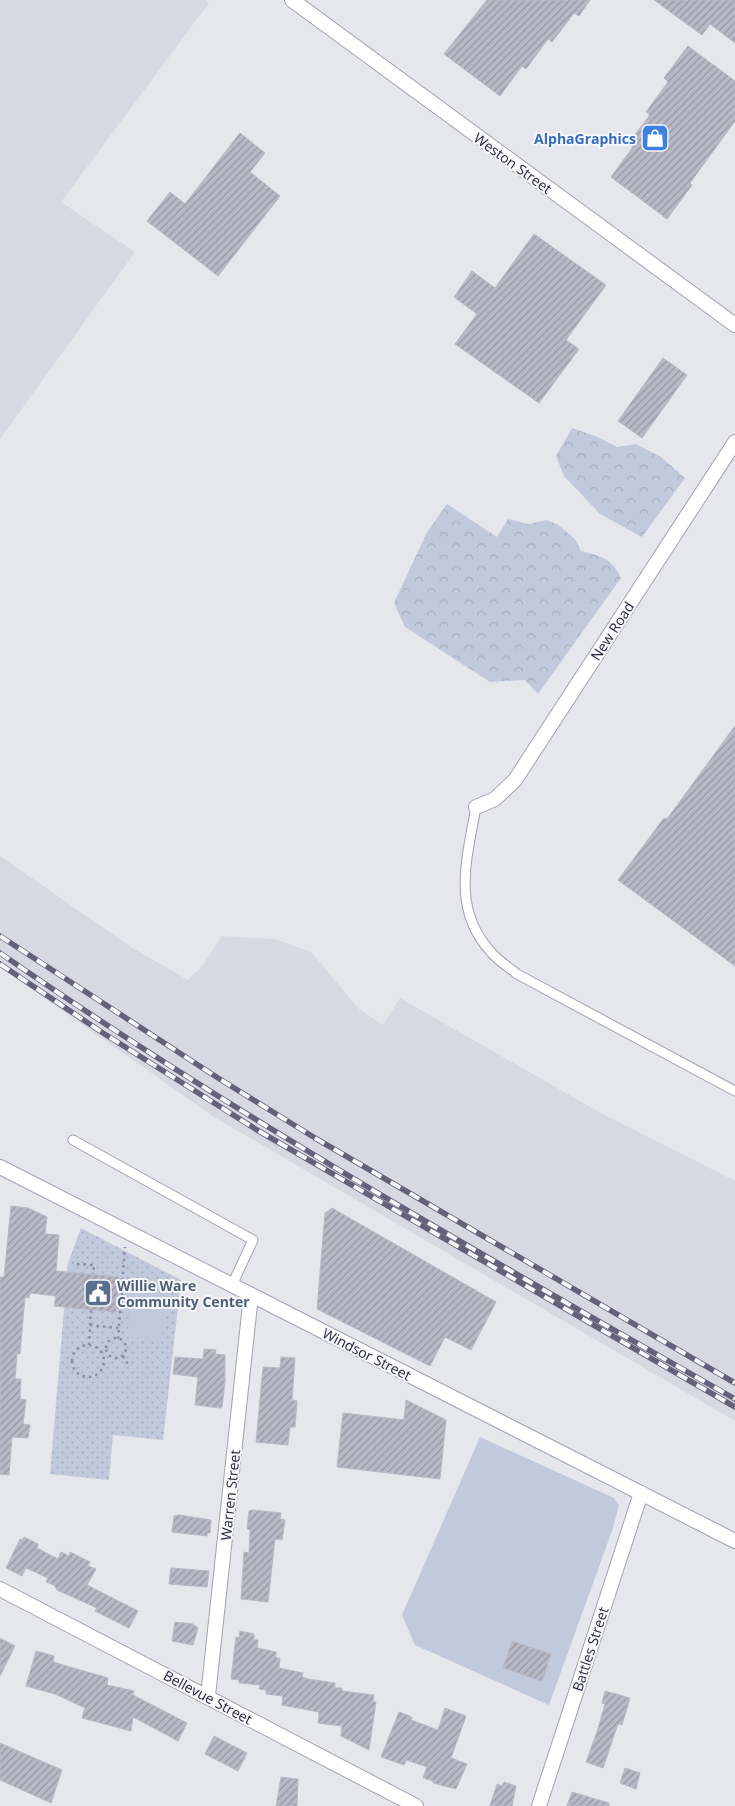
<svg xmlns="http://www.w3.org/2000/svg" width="735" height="1806" viewBox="0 0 735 1806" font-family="'Open Sans',sans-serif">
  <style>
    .built { fill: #d7d8e1 }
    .grass { fill: url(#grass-dots) }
    .forest { fill: url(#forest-crowns) }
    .garden { fill: #c1cadc }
    .building { fill: url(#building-hatch); stroke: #b9b9c6 }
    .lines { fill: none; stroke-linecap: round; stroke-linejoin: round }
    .service-casing { stroke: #a2a1ae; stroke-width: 11 }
    .minor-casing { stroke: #a2a1ae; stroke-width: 16 }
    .secondary-casing { stroke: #a3a2b5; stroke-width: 16 }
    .path { stroke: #8c8aad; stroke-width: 2.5; stroke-dasharray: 2.5 4; stroke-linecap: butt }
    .service { stroke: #fff; stroke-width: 9 }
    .minor { stroke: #fff; stroke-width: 14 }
    .secondary { stroke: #fff; stroke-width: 14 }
    .rail-casing { stroke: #646178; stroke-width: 5.5 }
    .rail { stroke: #f6f7fa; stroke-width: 4; stroke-dasharray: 11; stroke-linecap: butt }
    .labels { text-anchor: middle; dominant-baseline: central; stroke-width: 4; stroke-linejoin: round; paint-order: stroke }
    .shop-label { font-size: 14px; font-weight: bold; fill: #366cbe; stroke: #f6f7fa; text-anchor: end }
    .street-label { font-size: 14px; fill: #29263d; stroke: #f6f7fa }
    .service-label { font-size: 14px; font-weight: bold; fill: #4e5e75; stroke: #f6f7fa; text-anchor: start }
  </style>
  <defs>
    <pattern id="grass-dots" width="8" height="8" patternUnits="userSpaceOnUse" patternTransform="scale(1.25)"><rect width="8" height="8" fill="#c1cadc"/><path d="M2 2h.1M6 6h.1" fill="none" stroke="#a6adbe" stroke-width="1.8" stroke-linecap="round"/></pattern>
    <pattern id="forest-crowns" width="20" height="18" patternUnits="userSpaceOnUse" patternTransform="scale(1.25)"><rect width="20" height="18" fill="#c1cadc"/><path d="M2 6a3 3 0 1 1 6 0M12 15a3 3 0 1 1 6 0" fill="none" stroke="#a6adbe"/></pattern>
    <pattern id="building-hatch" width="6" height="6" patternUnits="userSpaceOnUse" patternTransform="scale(1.25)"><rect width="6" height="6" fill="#b8b9c5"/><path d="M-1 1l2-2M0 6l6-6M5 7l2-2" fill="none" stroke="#9696a1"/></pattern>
  </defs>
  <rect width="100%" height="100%" fill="#e6e6ed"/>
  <path class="built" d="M0,0H205L209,3L61,202L135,252L0,439Z
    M0,856L131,947L188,980L203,965L222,936L275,939L311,952L359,1009L383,1025L400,998L599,1112L735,1181V1421L214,1117L0,967Z"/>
  <path class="grass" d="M81,1228L181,1280L163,1440L113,1435L109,1480L50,1474L68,1263Z"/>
  <path class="forest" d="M572,428L598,437L617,447L636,444L661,457L685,478L642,537L600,514L564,476L556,456Z
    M447,504L497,537L508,519L528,524L546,520L557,524L575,539L581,551C601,556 612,558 621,578L538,694L525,680L490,682L405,627L394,603L427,532Z"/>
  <path class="garden" d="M132,1282L166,1285L162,1340L128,1337Z
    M480,1437L614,1498L619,1505L613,1528L549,1705L415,1645L402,1615Z"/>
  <path class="building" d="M487,0H590L579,16L574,13L552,42L548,39L526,69L522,66L500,96L444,54Z
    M654,0H735V43L710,24L702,35Z
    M688,46L735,81V121L690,183L692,185L667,219L611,177L633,147L628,144L650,115L646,112L668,82L664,78Z
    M240,133L265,153L250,172L280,196L218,276L147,221L170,192L185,204Z
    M534,234L606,285L566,340L579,349L539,403L455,344L477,314L454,297L472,271L495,288Z
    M663,358L687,375L642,438L618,421Z
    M735,726V966L618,880L664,818L667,819Z
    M11,1206L28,1208L47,1217L45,1234L59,1235L56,1271L119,1277L116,1312L54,1306L56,1296L30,1293L29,1298L25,1297L20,1354H17L15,1379H21L20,1399L26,1400L23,1424L30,1425L28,1438L12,1437L9,1475L0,1474V1277H4Z
    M332,1208L496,1302L471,1350L445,1337L430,1366L317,1309L325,1213Z
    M204,1349L216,1350L215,1354L225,1355V1382L222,1407L220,1408L195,1405L198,1377L173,1374L175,1357L203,1359Z
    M281,1357L295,1358L292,1400L297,1401L295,1427H290L288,1445L256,1442L263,1367L280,1368Z
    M406,1400L446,1420L440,1479L337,1467L343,1413L404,1420Z
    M252,1510L281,1513L280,1519L285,1520L282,1540L275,1539L268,1602L241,1599L244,1552L249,1553L250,1530L247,1529L249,1511Z
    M179,1515L211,1520L210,1533H207V1536L172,1532L174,1516Z
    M24,1537L38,1544L37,1548L58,1559L61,1552L69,1556L70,1552L90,1562L88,1566L96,1569L87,1585L138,1611L129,1628L95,1611L97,1608L57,1590L54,1585L46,1582L48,1578L26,1568L22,1576L6,1568L20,1539L22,1540Z
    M171,1568L209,1571L207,1587L169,1584Z
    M175,1622L193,1624L198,1628L193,1645L172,1641Z
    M240,1631L254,1634V1640H258L257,1648L276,1652V1658H280L279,1668L303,1673L302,1677L308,1679L335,1683V1688H342V1691L374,1695L373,1702H376L369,1750L341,1736L342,1726L318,1723L319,1712L282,1705L283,1696L266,1694V1690L259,1689L260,1685L239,1683V1680L231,1679L236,1637L239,1638Z
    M0,1638L15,1646L0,1676Z
    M512,1641L551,1654L542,1681L503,1668Z
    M36,1651L54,1656L53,1662L108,1678L107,1685L134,1691L133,1695L187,1723L178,1741L133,1717L131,1731L82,1718L85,1708L55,1694L26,1686Z
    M605,1691L630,1698L622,1725L618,1724L603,1768L586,1762L597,1732L605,1704L602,1703Z
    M445,1708L466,1716L451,1758L467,1764L456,1789L433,1783V1781L423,1778L427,1767L406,1760L404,1765L381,1757L399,1712L412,1717L411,1720L438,1730Z
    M214,1736L247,1753L238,1771L205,1754Z
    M0,1743L62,1770L51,1803L0,1780Z
    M625,1768L640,1773L636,1789L620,1783Z
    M281,1777L298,1779L297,1806H276Z
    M504,1782L516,1786L512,1806H490L497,1784L502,1786Z
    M572,1792L609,1803V1806H567Z"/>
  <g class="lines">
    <g class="service-casing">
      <path id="service" d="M476,807C467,858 451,909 491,952C498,961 509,967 517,974L735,1091
        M73,1140L253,1240L232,1285"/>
    </g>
    <g class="minor-casing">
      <path id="minor" d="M476,807L495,799L515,780L735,442
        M0,1589L416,1806
        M208,1696L251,1295
        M539,1806L641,1493"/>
    </g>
    <g class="secondary-casing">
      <path id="secondary" d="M292,0L735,325
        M0,1167L735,1541"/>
    </g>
    <path class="path" d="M77,1264L94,1265L93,1274
      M121,1295H127
      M90,1325L118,1328
      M106 1348a10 10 0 1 1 20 0a10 10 0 1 1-20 0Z
      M118,1339L125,1247
      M89,1345L91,1310
      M72 1361a16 16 0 1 1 32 0a16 16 0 1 1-32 0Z
      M123,1356L129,1366"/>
    <use href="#service" class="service"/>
    <use href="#minor" class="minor"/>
    <use href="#secondary" class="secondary"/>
    <g class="rail-casing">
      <path id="rail" d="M0,936L218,1078L315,1138L735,1383
        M0,953C235,1116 486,1257 735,1399
        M0,964L103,1033L257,1130L735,1407"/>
    </g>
    <use href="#rail" class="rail"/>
  </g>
  <defs>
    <g id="shop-square" transform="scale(1.4375)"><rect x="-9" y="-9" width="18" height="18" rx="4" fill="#3f7fe0" stroke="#f6f7fa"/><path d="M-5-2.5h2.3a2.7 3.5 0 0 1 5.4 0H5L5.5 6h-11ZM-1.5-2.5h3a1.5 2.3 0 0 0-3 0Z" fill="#fff"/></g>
    <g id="civic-square" transform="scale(1.4375)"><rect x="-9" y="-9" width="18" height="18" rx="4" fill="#5c6f8a" stroke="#f6f7fa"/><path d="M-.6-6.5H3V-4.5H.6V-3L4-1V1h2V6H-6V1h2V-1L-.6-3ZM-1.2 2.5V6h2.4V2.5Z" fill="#fff"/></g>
  </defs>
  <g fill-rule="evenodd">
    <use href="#shop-square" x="655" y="138"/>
    <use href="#civic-square" x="98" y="1293"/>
  </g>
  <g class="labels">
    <g class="shop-label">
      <text x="636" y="138">AlphaGraphics</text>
    </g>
    <g class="street-label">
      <text transform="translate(513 163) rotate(36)">Weston Street</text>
      <text transform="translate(612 631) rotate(-57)">New Road</text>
      <text transform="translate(367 1354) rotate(27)">Windsor Street</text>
      <text transform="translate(230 1495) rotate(-84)">Warren Street</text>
      <text transform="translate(590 1649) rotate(-72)">Battles Street</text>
      <text transform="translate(208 1697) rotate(28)">Bellevue Street</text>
    </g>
    <g class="service-label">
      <text x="117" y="1285">Willie Ware<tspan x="117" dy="16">Community Center</tspan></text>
    </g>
  </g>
</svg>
